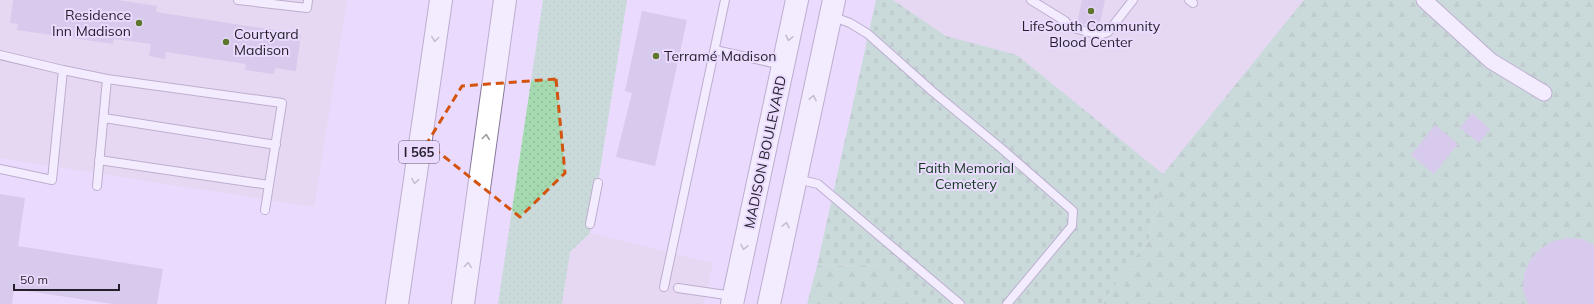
<svg xmlns="http://www.w3.org/2000/svg" width="1594" height="304" viewBox="0 0 1594 304" font-family="Mulish,sans-serif">
  <style>
    .commercial { fill: #e3d3e5 }
    .grass { fill: url(#grass-dots) }
    .forest { fill: url(#forest-firs) }
    .cemetery { fill: url(#cemetery-stones) }
    .building { fill: #c4b5d7 }
    .lines { fill: none; stroke-linecap: round; stroke-linejoin: round }
    .service-casing { stroke: #877898; stroke-width: 10 }
    .minor-casing { stroke: #877898; stroke-width: 17 }
    .secondary-casing { stroke: #877898; stroke-width: 24 }
    .motorway-casing { stroke: #877898; stroke-width: 24 }
    .service { stroke: #fff; stroke-width: 8 }
    .minor { stroke: #fff; stroke-width: 15 }
    .secondary { stroke: #fff; stroke-width: 22 }
    .motorway { stroke: #fff; stroke-width: 22 }
    .oneway { stroke: #9c9aa0 }
    .marked { fill: none; stroke: #d4530f; stroke-width: 3; stroke-dasharray: 8 5; stroke-linejoin: round }
    .poi-dot { fill: #5c772b; stroke: #eadbfe; stroke-width: 1.5 }
    .labels { text-anchor: middle; dominant-baseline: central; stroke-width: 4; stroke-linejoin: round; paint-order: stroke }
    .shield { fill: #eadbfe; stroke: #5f576a; stroke-width: 1 }
    .shield-label { font-size: 13px; font-weight: bold; fill: #241f2b }
    .poi-label { font-size: 14px; fill: #241f2b; stroke: #eadbfe; text-anchor: start }
    .street-label { font-size: 14px; fill: #241f2b; stroke: #eadbfe }
    .park-label { font-size: 14px; fill: #0f371b; stroke: #eadbfe }
  </style>
  <defs>
    <pattern id="grass-dots" width="8" height="8" patternUnits="userSpaceOnUse"><rect width="8" height="8" fill="#a5dab0"/><path d="M2 2h.1M6 6h.1" fill="none" stroke="#8ebb98" stroke-width="1.8" stroke-linecap="round"/></pattern>
    <pattern id="forest-firs" width="22" height="20" patternUnits="userSpaceOnUse"><rect width="22" height="20" fill="#a5dab0"/><path d="M5 1l3.5 6h-7zM16 11l3.5 6h-7z" fill="#8ebb98"/></pattern>
    <pattern id="cemetery-stones" width="16" height="16" patternUnits="userSpaceOnUse"><rect width="16" height="16" fill="#a5dab0"/><path d="M2 7V4a2 2 0 0 1 4 0v3zM10 15v-3a2 2 0 0 1 4 0v3z" fill="#8ebb98"/></pattern>
  </defs>
  <rect width="100%" height="100%" fill="#eadbfe"/>
  <path class="commercial" d="M0,0H347L314,207L0,158Z
    M893,0H1304L1163,174L1017,55L946,36Z
    M590,233L713,263L704,304H562L570,252Z"/>
  <path class="grass" d="M543,0H627L590,233L570,252L562,304H498Z"/>
  <path class="forest" d="M1304,0H1594V304H1101L1149,238L1163,174Z
    M877,265L925,304H807L817,266Z"/>
  <path class="cemetery" d="M876,0H893L946,36L1017,55L1163,174L1149,238L1101,304H925L877,265L817,266Z"/>
  <path class="building" d="M13,0H118L157,6L156,12L301,34L296,71L275,68L274,74L245,70L246,64L166,52L165,59L149,56L151,44L114,39L113,44L17,30L18,24L10,23Z
    M1082,0H1105L1099,28L1077,23Z
    M642,11L687,20L655,166L616,157L632,93L625,91Z
    M1472,113L1490,129L1479,143L1460,128Z
    M1435,125L1458,144L1434,174L1411,155Z
    M0,194L25,198L18,246L163,269L157,304H113L14,289L12,304H0Z
    M1568,238L1583,239L1594,245V304H1528L1523,290L1524,274L1530,260L1540,249L1553,241Z"/>
  <g class="lines">
    <g class="service-casing">
      <path id="service" d="M238,0L307,8L308,0
        M1031,0L1065,21L1070,27L1099,35L1108,32L1133,0
        M1189,0L1193,3
        M831,16L850,23L868,34L932,91L1002,149L1073,211L1072,226L1007,304
        M715,50L782,65
        M0,55L63,70
        M104,118L276,145
        M99,160L269,185
        M0,169L52,180L63,70L107,79
        M797,179L818,184L960,304
        M97,186L107,79L282,103L265,210
        M590,224L598,183
        M664,287L725,0
        M678,288L733,296"/>
    </g>
    <g class="minor-casing">
      <path id="minor" d="M1424,0L1491,61L1544,93"/>
    </g>
    <g class="secondary-casing">
      <path id="secondary" d="M732,304L797,0
        M769,304L834,0"/>
    </g>
    <g class="motorway-casing">
      <path id="motorway" d="M397,304L441,0
        M463,304L505,0"/>
    </g>
    <use href="#service" class="service"/>
    <use href="#minor" class="minor"/>
    <use href="#secondary" class="secondary"/>
    <use href="#motorway" class="motorway"/>
  </g>
  <defs><path id="oneway-chevron" d="M-2-3.5L2.5 0L-2 3.5" fill="none" stroke-width="1.6" stroke-linecap="round" stroke-linejoin="round"/></defs>
  <g class="oneway">
    <use href="#oneway-chevron" transform="translate(789 38) rotate(102)"/>
    <use href="#oneway-chevron" transform="translate(435 39) rotate(98)"/>
    <use href="#oneway-chevron" transform="translate(813 98) rotate(-78)"/>
    <use href="#oneway-chevron" transform="translate(486 137) rotate(-82)"/>
    <use href="#oneway-chevron" transform="translate(415 181) rotate(98)"/>
    <use href="#oneway-chevron" transform="translate(786 225) rotate(-78)"/>
    <use href="#oneway-chevron" transform="translate(744 247) rotate(102)"/>
    <use href="#oneway-chevron" transform="translate(468 265) rotate(-82)"/>
  </g>
  <path d="M0 0H1594V304H0ZM556,79L565,173L520,217L427,143L462,86Z" fill="#eadbfe" fill-opacity=".55" fill-rule="evenodd"/>
  <path class="marked" d="M556,79L565,173L520,217L427,143L462,86Z"/>
  <g class="poi-dot">
    <circle cx="1091" cy="11" r="4"/>
    <circle cx="139" cy="23" r="4"/>
    <circle cx="226" cy="42" r="4"/>
    <circle cx="656" cy="56" r="4"/>
  </g>
  <g class="labels">
    <rect class="shield" x="399" y="141" width="40" height="22" rx="3"/>
    <g class="shield-label">
      <text x="419" y="152">I 565</text>
    </g>
    <g class="poi-label">
      <text x="131" y="15" text-anchor="end">Residence<tspan x="131" dy="16">Inn Madison</tspan></text>
      <text x="1091" y="26" text-anchor="middle">LifeSouth Community<tspan x="1091" dy="16">Blood Center</tspan></text>
      <text x="234" y="34">Courtyard<tspan x="234" dy="16">Madison</tspan></text>
      <text x="664" y="56">Terramé Madison</text>
    </g>
    <g class="street-label">
      <text transform="translate(765 152) rotate(-78)">MADISON BOULEVARD</text>
    </g>
    <g class="park-label">
      <text x="966" y="168">Faith Memorial<tspan x="966" dy="16">Cemetery</tspan></text>
    </g>
  </g>
  <path d="M14 284v6h105v-6" fill="none" stroke="#241f2b" stroke-width="2"/>
  <text x="20" y="284" font-size="12" fill="#241f2b" stroke="#eadbfe" stroke-width="3" paint-order="stroke">50 m</text>
</svg>
